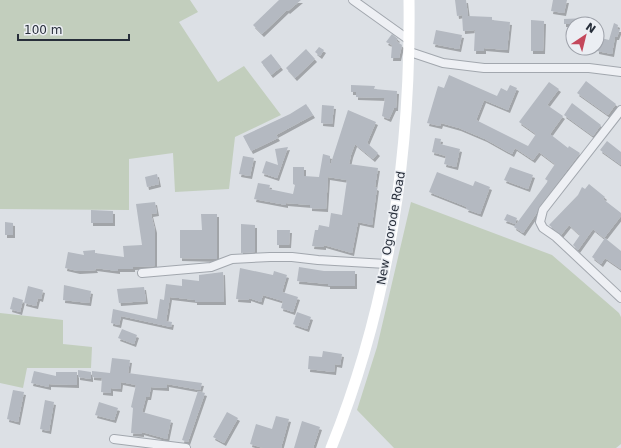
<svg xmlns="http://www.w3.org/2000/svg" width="621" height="448" viewBox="0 0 621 448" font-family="'DejaVu Sans',sans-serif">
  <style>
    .green { fill: #c2cebd }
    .building { fill: #b4b9c1; filter: url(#shadow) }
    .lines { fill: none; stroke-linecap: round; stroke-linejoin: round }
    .street-casing { stroke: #a2a7ae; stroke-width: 10 }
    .street { stroke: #eef0f4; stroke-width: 8 }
    .secondary { stroke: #fff; stroke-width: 11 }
    .labels { text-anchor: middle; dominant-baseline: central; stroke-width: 3; stroke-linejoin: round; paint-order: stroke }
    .street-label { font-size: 12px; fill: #272e3a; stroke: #ebeef3 }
  </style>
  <defs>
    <filter id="shadow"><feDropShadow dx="2" dy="3" stdDeviation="0" flood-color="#0004"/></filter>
  </defs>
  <rect width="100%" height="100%" fill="#dce0e5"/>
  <path class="green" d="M0,0H190L198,12L179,22L218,82L244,66L281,115L235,137L229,189L175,192L173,153L129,159V210L0,209Z
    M411,202L552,255L619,313L621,317V444L616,448H394L357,410L377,347Z
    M0,313L63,320V344L92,347L91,368H27L23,388L0,383Z"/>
  <path class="building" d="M279,0H301L288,11L287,10L262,34L253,25Z
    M455,0H466L468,16L492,17V20L510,22L507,50L484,48V51H474L475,30L463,31L462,15L457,16Z
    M553,0H567L564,13L551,11Z
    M587,18V24H564V19Z
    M531,20L544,21L543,51H531Z
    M614,23L618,25L617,29H620L617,37H615L612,54L597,51V37L609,40Z
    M436,30L462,35L459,49L433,44Z
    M392,34L398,39L396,41L402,45L399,58H391L392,45L386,42Z
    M319,47L324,50L320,56L315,52Z
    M306,49L315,59L295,78L286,68Z
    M271,54L281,67L271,75L261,62Z
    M449,75L497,96L501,88L507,91L510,85L517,88L508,110L484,100L476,120L528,146L536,134L519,122L549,82L559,89L547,105L563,116L550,134L568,148L569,146L580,153L539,207L536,214L523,233L514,227L548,181L545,179L555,164L539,152L533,160L515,148L512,154L485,139L459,128L441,123L440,126L427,123L438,86L444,88Z
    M586,81L616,104L608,115L577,93Z
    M351,85L375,86L374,89L397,91L396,108H394L389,119L382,116L385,98L356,97V92H351Z
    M572,103L601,125L593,136L564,115Z
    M306,104L313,115L276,135L278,138L251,151L243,136L290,114Z
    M322,105L334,106L332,124L321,123Z
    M348,110L376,122L367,143L378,153L373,159L355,144L351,155L349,164L378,168L375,187L377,188L372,225L358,222L352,253L324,245V247L312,246L315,230H318L319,225L329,227L331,213L342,215L347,180L328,177L326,209L310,208V205L286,203V205L254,199L258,183L270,185L269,189L293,194L295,185L293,184V167H304V176L319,177L323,154L330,156V166Z
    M435,138L441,139L440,144L460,149L456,167L444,164L446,156L432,152Z
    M607,141L621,152V165L600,150Z
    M288,147L277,178L262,173L266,161L278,165L275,149Z
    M243,156L254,158L250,176L239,174Z
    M510,167L533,175L528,189L504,180Z
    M437,172L473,186L475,181L490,187L480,214L466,209L467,207L429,192Z
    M157,174L159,184L147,187L145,177Z
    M589,184L605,197L603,199L621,213V216L604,238L593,229L578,250L573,245L580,235L569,225L561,235L549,225L578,195L582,187L585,189Z
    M155,202L157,213L151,214L155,230V266L133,267V269H118V271L95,268L96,270L78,271L65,268L68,252L84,255L83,251L95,250V253L124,257L123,246L142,245L136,204Z
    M91,210L113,211V223H91Z
    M201,214H217V259L180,258V230H202Z
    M507,214L517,218L515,224L504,220Z
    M5,222L13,223V235H5Z
    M241,224L255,225V252L241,253Z
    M277,230H290L289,245H277Z
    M605,238L621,251V269L605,258L601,264L592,257Z
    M299,267L324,271H355V286H328V284L297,281Z
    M240,268L273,275L274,271L287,275L282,292L298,297L293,312L281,308L283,301L263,295L261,302L249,298V300L236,299Z
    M223,272L224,302H195V300L170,297L166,321L172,322L171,327L121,316L119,325L111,323L113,309L157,319L160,299L164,300L166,284L182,286V279L199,281V275Z
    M64,285L91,291L89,303L63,300Z
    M28,286L43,290L41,299L38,298L36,306L24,303Z
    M144,287L146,301L119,303L117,289Z
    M13,297L23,300L20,312L10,309Z
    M297,312L311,317L307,329L293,324Z
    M122,329L137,335L134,344L118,338Z
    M323,351L342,354L340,365L335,364L334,372L308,369L309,356L322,357Z
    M112,358L130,360L128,373L202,383L200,390L167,384V388L151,387L149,397H146L142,412L171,420L167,439L142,432V434L131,433L133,408L131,407L136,385L121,382L120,389L111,388V393L101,392L102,378L92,377V371L110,373Z
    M78,370L91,372V379L78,377Z
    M34,371L56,376V372H77V385L49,384V387L31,383Z
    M13,390L24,392L18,422L7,419Z
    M198,391L205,393L188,442L182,440Z
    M45,400L54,402L49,431L40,429Z
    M99,402L118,408L114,420L95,415Z
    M227,412L238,418L224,443L213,437Z
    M276,416L289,419L281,448H263L250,444L256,424L272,429Z
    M302,421L320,427L313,448H294Z"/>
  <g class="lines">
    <g class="street-casing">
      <path id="street" d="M353,0L409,40
        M410,52L443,63L484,68H589L621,72
        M621,110L543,210L540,222L543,228L556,237L621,298
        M142,273L211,267L232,259L270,257H292L318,260L386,264
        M114,439L186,448"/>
    </g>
    <use href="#street" class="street"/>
    <path class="secondary" d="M331,448C389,306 411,153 409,0"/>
  </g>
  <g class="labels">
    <g class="street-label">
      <text transform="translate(391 228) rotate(-80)">New Ogorode Road</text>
    </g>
  </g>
  <g transform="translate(585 36) rotate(35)"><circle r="19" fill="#ebeef3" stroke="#9da1a9"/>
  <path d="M0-3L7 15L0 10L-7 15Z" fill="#c4475b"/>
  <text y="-6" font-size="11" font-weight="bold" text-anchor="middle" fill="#272e3a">N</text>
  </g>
  <path d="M18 34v6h111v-6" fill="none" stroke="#272e3a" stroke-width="2"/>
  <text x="24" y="34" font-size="12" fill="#272e3a" stroke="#ebeef3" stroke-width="3" paint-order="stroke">100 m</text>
</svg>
